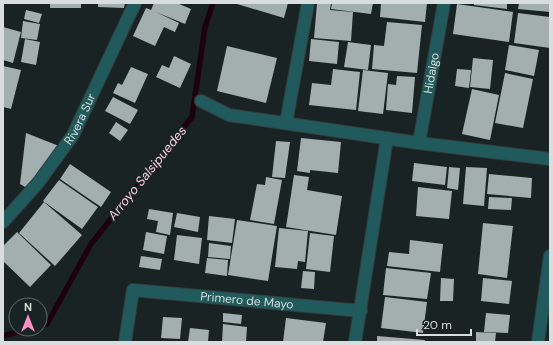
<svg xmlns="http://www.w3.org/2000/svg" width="553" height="345" viewBox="0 0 553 345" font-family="'DM Sans',sans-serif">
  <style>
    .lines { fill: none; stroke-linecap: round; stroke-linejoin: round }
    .stream { stroke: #1d000f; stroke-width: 5.5 }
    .building { fill: #a3afaf }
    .street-casing { stroke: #343d3d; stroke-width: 14 }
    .street { stroke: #215a5c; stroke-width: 12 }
    .labels { text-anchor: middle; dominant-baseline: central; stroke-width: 4; stroke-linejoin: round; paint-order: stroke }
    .street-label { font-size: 12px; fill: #d8dede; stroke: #192323 }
    .water-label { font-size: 13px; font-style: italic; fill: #fccce2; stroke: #192323 }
  </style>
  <rect width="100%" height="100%" fill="#192323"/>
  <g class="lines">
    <path class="stream" d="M40,326L47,324L91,244L192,117L205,27L213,3
      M3,336L29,329"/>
  </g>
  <path class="building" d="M50,3H81V8H50Z
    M98,3H125L124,8L98,7Z
    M154,3H177L191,9L185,24L156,12L179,23L175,32L164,27L155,46L133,36L146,8L151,10Z
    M238,3H288L284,18L237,4Z
    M317,3H331L330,10L353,12L351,41L314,38Z
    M332,3H373L371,14L331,9Z
    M381,3H427L425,22L380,17Z
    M474,3H507V9L474,5Z
    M519,3H550V12L518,9Z
    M457,4L513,12L509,42L453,34Z
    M26,10L42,14L39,23L24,19Z
    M518,13L550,17V48L514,43Z
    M23,21L40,24L37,40L21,38Z
    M387,22L422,25L417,73L372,69L374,45L384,46Z
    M3,27L21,32L13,63L3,60Z
    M25,39L40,42L36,65L21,62Z
    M311,39L339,42L337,64L309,61Z
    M348,42L371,45L368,70L344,67Z
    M509,45L539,50L534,76L505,70Z
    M227,46L277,58L266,103L217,91Z
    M174,56L191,64L180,88L156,77L162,65L169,68Z
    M473,58L493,60L490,89L470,87Z
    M3,66L21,70L11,109L3,107Z
    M131,67L148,74L135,103L113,93L118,83L122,85Z
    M333,69L360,72L356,110L309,105L312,83L331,85Z
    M457,69L471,70L469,88L455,86Z
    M363,70L388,73L383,114L358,111Z
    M505,73L533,79L523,128L495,123Z
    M397,76L415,77L412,113L386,110L388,84L396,85Z
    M472,89L499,95L490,140L462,134Z
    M113,97L138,110L130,124L105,111Z
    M116,122L128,130L120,141L109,133Z
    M26,133L59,146L27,188L20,184Z
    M301,138L341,142L338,173L310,170V173L297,171Z
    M276,141L290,142L285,178L272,177Z
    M414,163L447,167L445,185L412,181Z
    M70,164L111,192L101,207L60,179Z
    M449,167L460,168L458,190L447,188Z
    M466,167L487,168L484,206L463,204Z
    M489,174L532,178L531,198L487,194Z
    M294,175L309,177L307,190L342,196L336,235L286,227Z
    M266,177L282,180L274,224L250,220L257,184L265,185Z
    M59,180L98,207L82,229L43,201Z
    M418,187L452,191L449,219L416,216Z
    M489,197L512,198L511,210L488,209Z
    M44,202L82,235L55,266L19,233Z
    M149,209L173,213L170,235L156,232L158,221L147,219Z
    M177,213L200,217L198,232L174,227Z
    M209,216L235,219L232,243L207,240Z
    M237,220L277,226L268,281L228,275Z
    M483,223L513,226L507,278L478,274Z
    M279,228L308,231L305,262L298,261L297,269L275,267Z
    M17,232L51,265L30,287L3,261V246Z
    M146,232L167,236L164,254L143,250Z
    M310,233L334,236L330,272L306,269Z
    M177,235L202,238L199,264L174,260Z
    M410,240L443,244L440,272L387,266L389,252L409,254Z
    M209,243L231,246L230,259L208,257Z
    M141,256L162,259L160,270L139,267Z
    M207,258L228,260L227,276L205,273Z
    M386,268L431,273L427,299L383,295Z
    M303,271L315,272L314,289L301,288Z
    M441,278L454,279L453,301H440Z
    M483,278L512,281L509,304L481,301Z
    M385,297L427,302L423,333L381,328Z
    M223,313L242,315L241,324L223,322Z
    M486,313L510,315L508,333L484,332Z
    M163,317L182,318L180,339L161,338Z
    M286,318L326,323L323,342H283Z
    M223,324L247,327L246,342H222Z
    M190,328L209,330L208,342H188Z
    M476,332L496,333L495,342H476Z
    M377,336L425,340L424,342H377Z"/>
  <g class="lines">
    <g class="street-casing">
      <g id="street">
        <path d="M201,101L229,115L419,143L550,159"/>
        <path d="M286,123L308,3"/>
        <path id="s1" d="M419,143L444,3"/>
        <path id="s2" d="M3,222L38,183L73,135L135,3"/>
        <path id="s3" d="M125,342L133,290L361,311"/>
        <path d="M355,342L387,138"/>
        <path d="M538,342L550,256"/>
      </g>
    </g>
    <use href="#street" class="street"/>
  </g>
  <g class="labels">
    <g class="street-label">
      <text stroke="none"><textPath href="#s1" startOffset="71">Hidalgo</textPath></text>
      <text stroke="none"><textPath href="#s2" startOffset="129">Rivera Sur</textPath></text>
      <text stroke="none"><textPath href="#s3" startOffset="167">Primero de Mayo</textPath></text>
    </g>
    <g class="water-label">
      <text transform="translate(147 173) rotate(-51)">Arroyo Salsipuedes</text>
    </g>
  </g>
  <rect width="553" height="345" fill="none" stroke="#d8dede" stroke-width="8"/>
  <g transform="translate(28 317)"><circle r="19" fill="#192323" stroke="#656e6e"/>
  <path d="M0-3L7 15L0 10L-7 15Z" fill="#fb8fc6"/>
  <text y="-6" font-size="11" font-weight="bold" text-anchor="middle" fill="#d8dede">N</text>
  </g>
  <path d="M417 329v6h54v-6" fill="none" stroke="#d8dede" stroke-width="2"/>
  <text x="423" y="329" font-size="12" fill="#d8dede" stroke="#192323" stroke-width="3" paint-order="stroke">20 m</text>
</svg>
